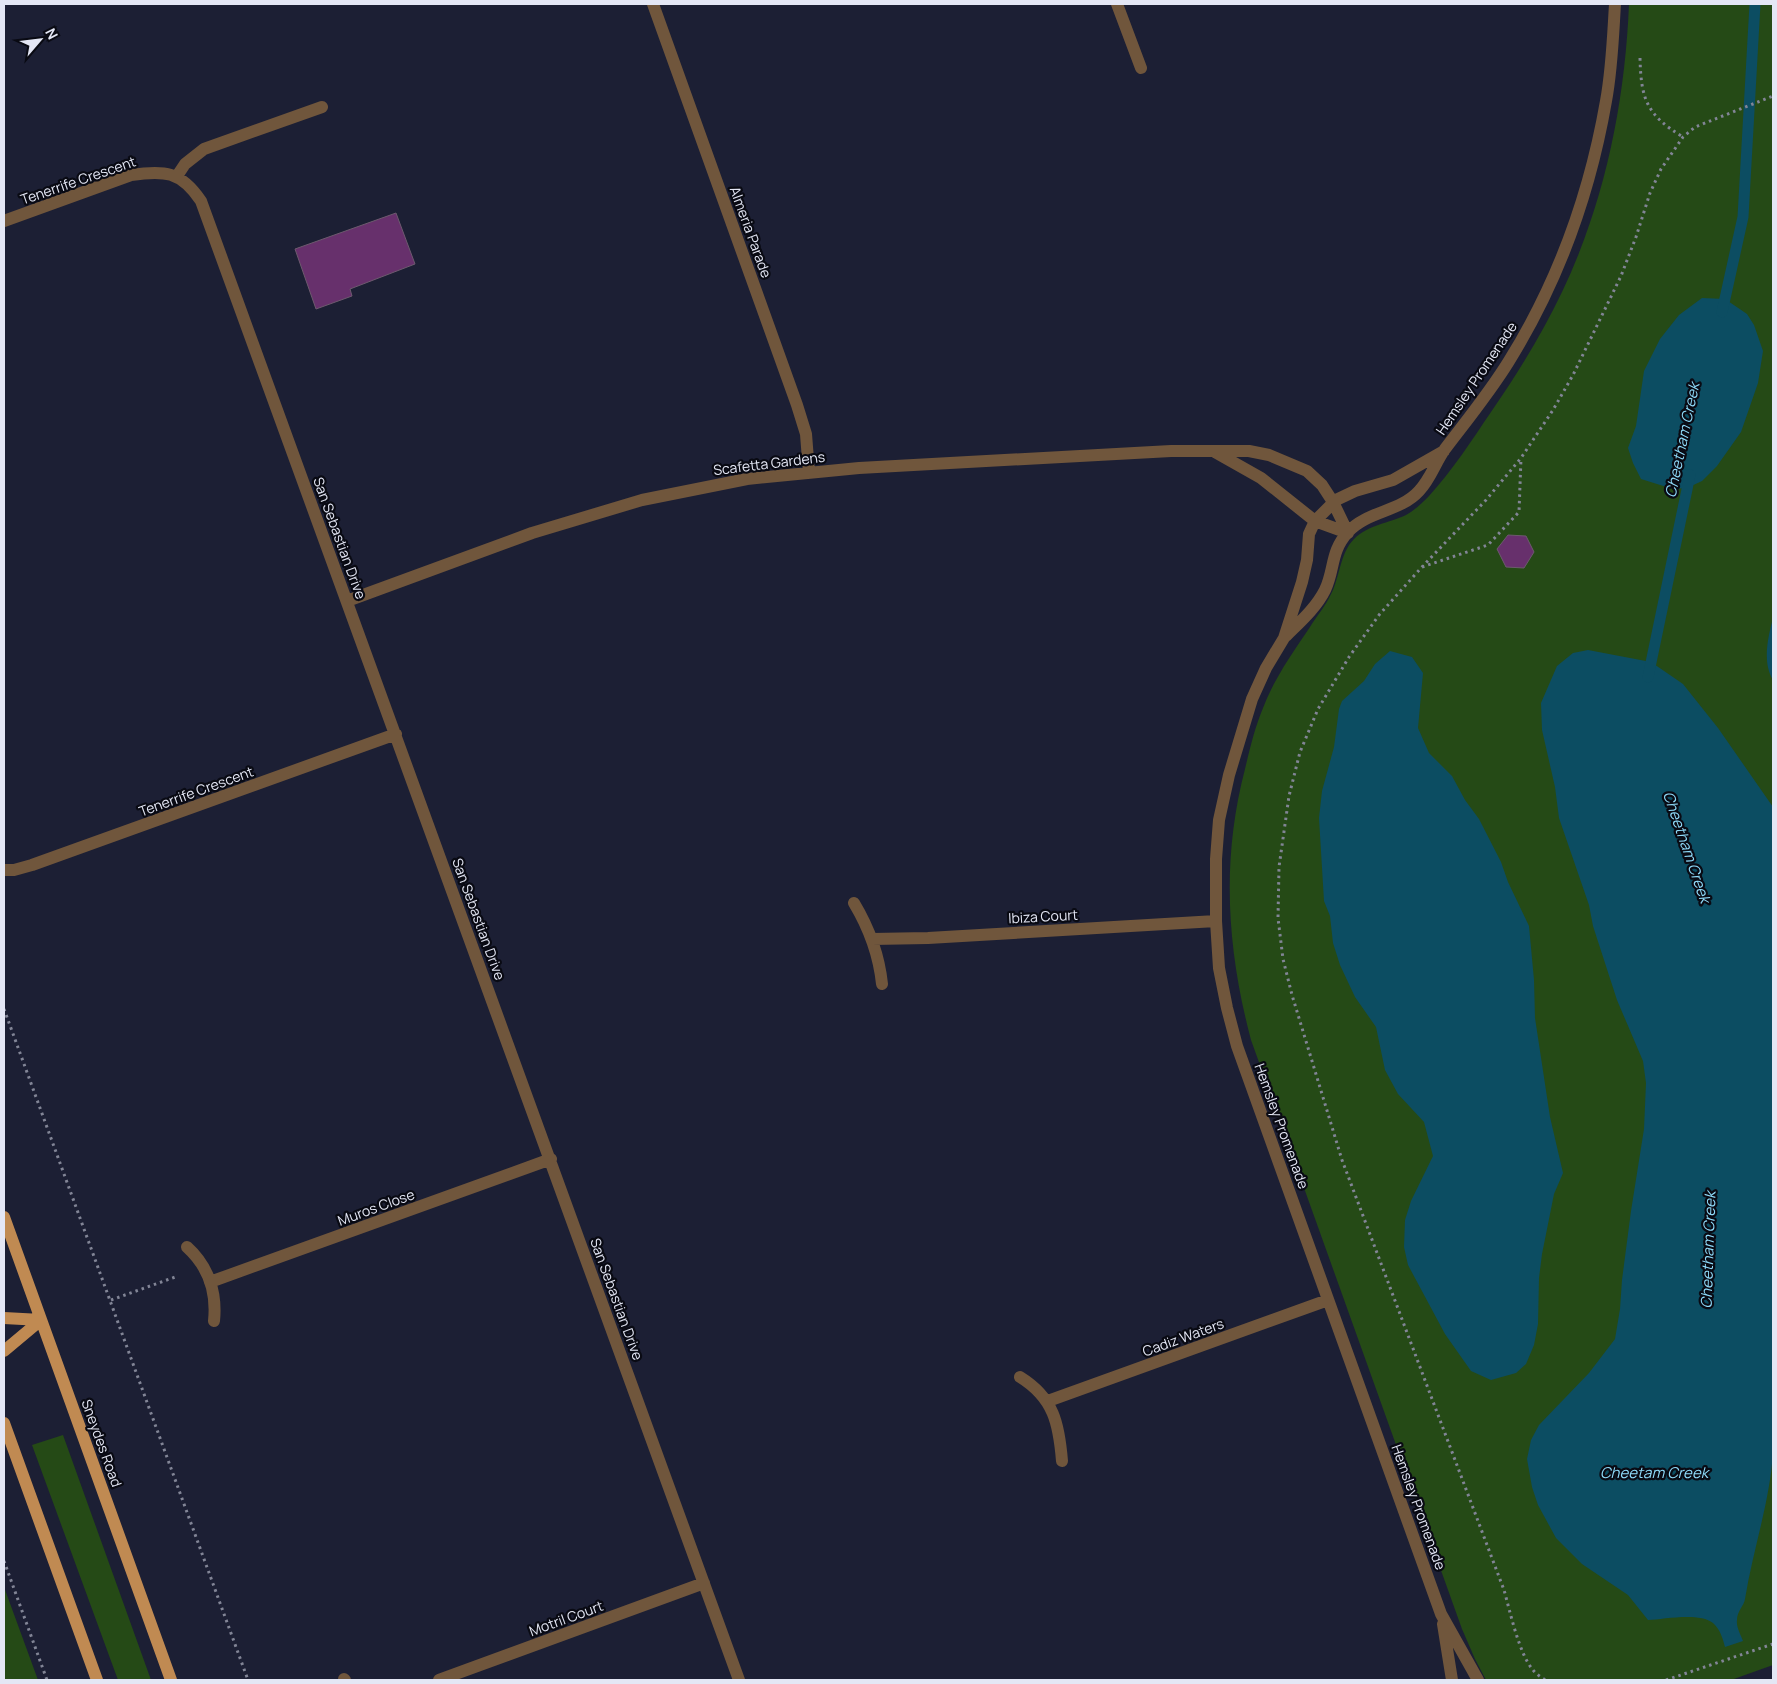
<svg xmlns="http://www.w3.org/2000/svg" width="1777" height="1684" viewBox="0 0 1777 1684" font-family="Manrope,sans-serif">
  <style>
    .green { fill: #254a16 }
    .water { fill: #0c4d62 }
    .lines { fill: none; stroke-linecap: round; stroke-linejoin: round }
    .stream { stroke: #0c4d62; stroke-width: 11 }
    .building { fill: #67306c; stroke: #6d5a6e }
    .path { stroke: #828596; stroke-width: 3; stroke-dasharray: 2.5 4; stroke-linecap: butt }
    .minor { stroke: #70563c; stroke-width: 12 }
    .major { stroke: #c08a52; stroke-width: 12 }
    .labels { text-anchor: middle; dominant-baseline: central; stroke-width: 4.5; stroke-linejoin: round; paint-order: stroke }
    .street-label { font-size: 14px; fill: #e4e7f5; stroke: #090a13 }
    .water-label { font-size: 15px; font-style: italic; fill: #8fdcfb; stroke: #090a13 }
  </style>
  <rect width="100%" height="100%" fill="#1c1f34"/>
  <path class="green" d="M1629,4H1773V1665L1731,1680H1486L1475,1659L1462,1629L1251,1040C1227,949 1221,861 1245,769C1250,748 1255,727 1263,708C1274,679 1293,652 1310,627C1316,617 1324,608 1329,598C1340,580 1339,554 1354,539C1368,525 1389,523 1406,515C1415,510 1422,503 1429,496C1452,471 1472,440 1491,412C1518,373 1542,334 1562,292C1605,202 1625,102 1629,4Z
    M63,1435L151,1680H118L32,1445Z
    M4,1587L38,1680H4Z"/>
  <path class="water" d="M1702,298L1725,299L1747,314L1754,325L1763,351L1758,383L1741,432L1717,466L1702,481L1687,488L1673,489L1641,479L1633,463L1628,448L1636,426L1644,371L1660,339L1679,315Z
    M1773,618V680C1762,662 1768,637 1773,618Z
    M1588,650L1651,662L1683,684L1718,728L1773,807V1452C1770,1502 1753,1549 1745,1599C1744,1606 1737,1611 1737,1620C1736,1627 1741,1635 1743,1641L1725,1647C1723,1639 1720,1629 1713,1623C1700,1612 1664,1619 1648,1620L1628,1595L1582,1564L1556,1538L1538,1505L1532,1487L1527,1459L1531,1440L1539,1425L1589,1373L1615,1339L1620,1309L1622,1280L1631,1211L1644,1129L1646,1083L1643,1061L1617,1000L1593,926L1589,905L1559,818L1555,787L1542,730L1541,703L1557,666L1573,653Z
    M1390,651L1412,657L1423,673L1418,728L1429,753L1452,776L1465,800L1479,819L1501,862L1508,882L1529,926L1534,980L1535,1018L1550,1117L1563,1173L1554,1194L1542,1254L1539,1278L1538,1324L1534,1345L1526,1364L1516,1373L1491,1380L1471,1371L1445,1334L1408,1265L1404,1247L1405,1220L1411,1201L1433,1156L1424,1122L1398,1094L1385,1070L1376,1027L1355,997L1340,965L1333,943L1330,916L1324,901L1319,818L1322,791L1334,747L1339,709L1342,701L1364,681L1375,664Z"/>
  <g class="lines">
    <path class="stream" d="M1722,312L1743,217L1755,4
      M1648,677L1690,475"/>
  </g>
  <path class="building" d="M396,213L415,264L350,289L352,296L316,309L295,249Z
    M1508,535L1526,536L1534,552L1524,568L1506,567L1497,549Z"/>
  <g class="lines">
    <path class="path" d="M1640,58C1641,100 1647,115 1683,137
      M1422,567L1488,545L1519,512L1521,458
      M4,1009L248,1680
      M111,1300L178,1276
      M4,1561L47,1680
      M1545,1680C1541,1677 1536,1674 1533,1670C1519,1654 1510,1611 1504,1590L1342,1160L1292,995L1283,959L1278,918L1279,867L1289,796L1300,752L1318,709L1349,657L1379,615L1421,568L1486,500L1521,458L1553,410L1573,375L1621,276L1636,237L1650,193L1661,169L1683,137L1695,127L1773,96
      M1666,1680L1773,1644"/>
    <path class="minor" d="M653,4L797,405L806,434L809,473
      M1117,4L1141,68
      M177,176L185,164L204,149L322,107
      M4,221L131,175C164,170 181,171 201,201L739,1680
      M1444,451L1393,480L1355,491L1336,500L1315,521L1309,534L1307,560L1302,582L1284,638L1266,668L1252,699L1229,775L1219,820L1216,859V921L1219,968L1227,1008L1237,1046L1441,1614L1478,1680
      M1215,452L1261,478L1315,521L1348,533
      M347,601L532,533L642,500L747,479L859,468L1171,451H1249L1269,455L1307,471L1322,485L1333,502L1348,533
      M1286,636C1300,622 1316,608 1325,590C1335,569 1330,552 1348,532C1367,511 1400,512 1419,491C1431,478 1435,463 1445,449C1467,420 1490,392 1509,361C1558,282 1590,193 1606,101C1612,69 1613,36 1615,4
      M4,870H14L32,865L396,734
      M854,903C869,928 879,955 882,984
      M872,939L928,938L1216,921
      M187,1247C208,1266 217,1292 214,1321
      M210,1282L551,1159
      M1020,1377C1054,1398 1059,1424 1062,1461
      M1048,1401L1328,1300
      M1443,1624L1452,1680
      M344,1679L345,1680
      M439,1680L704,1583"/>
    <path class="major" d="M4,1217L171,1680
      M4,1318L41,1320
      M4,1351L41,1320
      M4,1423L97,1680"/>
  </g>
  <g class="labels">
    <g class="street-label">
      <text transform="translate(78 180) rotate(-19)">Tenerrife Crescent</text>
      <text transform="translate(751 232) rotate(70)">Almeria Parade</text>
      <text transform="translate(1476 378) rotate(-56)">Hemsley Promenade</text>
      <text transform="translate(769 463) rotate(-7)">Scafetta Gardens</text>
      <text transform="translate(340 538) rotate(70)">San Sebastian Drive</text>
      <text transform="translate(196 791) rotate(-20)">Tenerrife Crescent</text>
      <text transform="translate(1043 916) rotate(-3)">Ibiza Court</text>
      <text transform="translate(479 919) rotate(70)">San Sebastian Drive</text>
      <text transform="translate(1282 1126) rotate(70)">Hemsley Promenade</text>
      <text transform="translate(376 1207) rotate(-20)">Muros Close</text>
      <text transform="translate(617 1299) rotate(70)">San Sebastian Drive</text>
      <text transform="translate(1183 1337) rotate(-20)">Cadiz Waters</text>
      <text transform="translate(102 1443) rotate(70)">Sneydes Road</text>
      <text transform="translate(1419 1507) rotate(70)">Hemsley Promenade</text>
      <text transform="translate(566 1618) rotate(-20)">Motril Court</text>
    </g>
    <g class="water-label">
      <text transform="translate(1682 440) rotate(-78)">Cheetham Creek</text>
      <text transform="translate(1687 847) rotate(71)">Cheetham Creek</text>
      <text transform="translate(1708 1250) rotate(-88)">Cheetham Creek</text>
      <text x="1654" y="1472">Cheetam Creek</text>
    </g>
  </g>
  <rect width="1777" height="1684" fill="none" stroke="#e4e7f5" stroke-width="10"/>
  <g transform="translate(40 40) rotate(62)" stroke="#090a13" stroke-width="4" paint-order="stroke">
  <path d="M0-4L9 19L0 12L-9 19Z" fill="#e4e7f5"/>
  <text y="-8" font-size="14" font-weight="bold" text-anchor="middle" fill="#e4e7f5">N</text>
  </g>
</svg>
